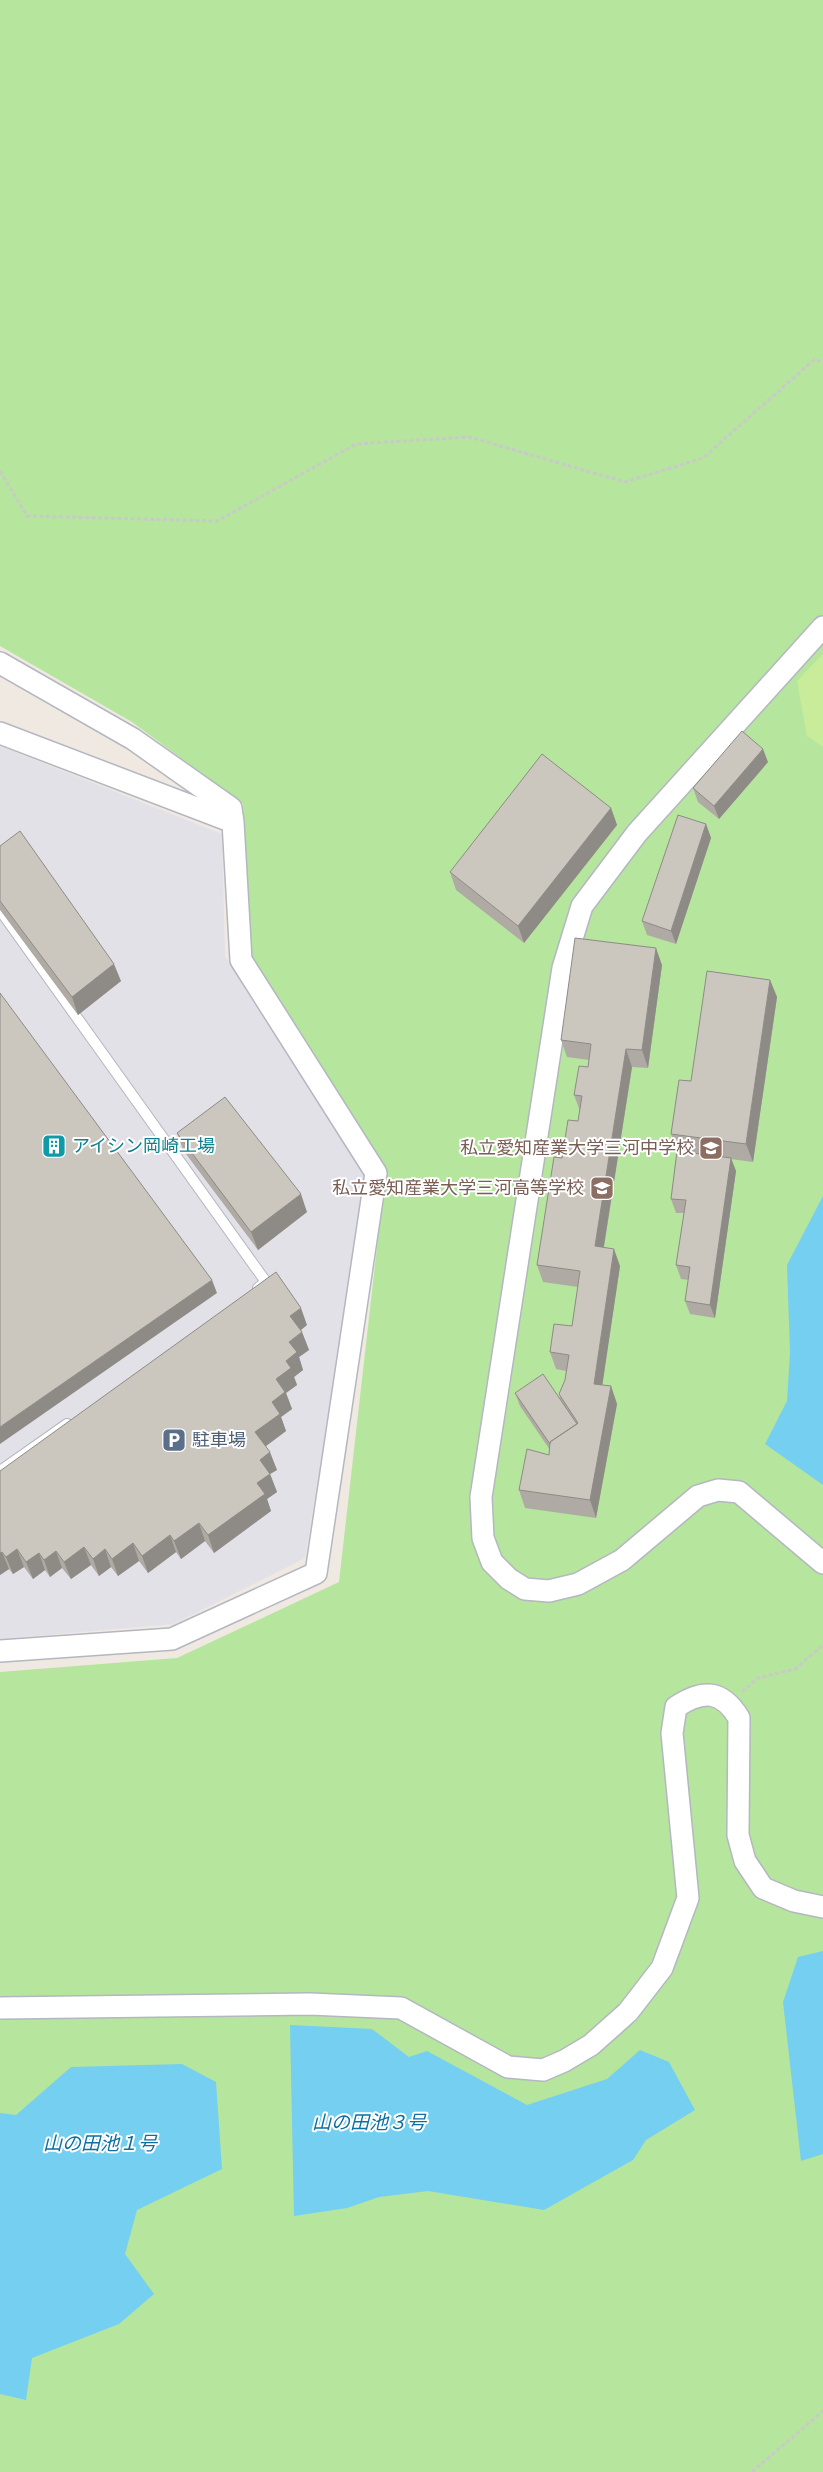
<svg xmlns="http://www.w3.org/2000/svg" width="823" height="2472" viewBox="0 0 823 2472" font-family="'Fira Sans Condensed','Noto Sans JP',sans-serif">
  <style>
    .industrial { fill: #e3e1e8 }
    .green { fill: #b6e59e }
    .pitch { fill: #c9ec9a }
    .water { fill: #75cff0 }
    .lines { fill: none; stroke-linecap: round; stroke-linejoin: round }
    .service-casing { stroke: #b4b7c1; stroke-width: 12 }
    .minor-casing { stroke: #b4b7c1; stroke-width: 24 }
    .path { stroke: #c9c9c9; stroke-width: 3; stroke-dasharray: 4 2.5; stroke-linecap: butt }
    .service { stroke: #fff; stroke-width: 10 }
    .minor { stroke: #fff; stroke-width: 21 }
    .wall { fill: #afaba4 }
    .shaded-wall { fill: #8e8b86 }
    .building { fill: #cbc7bf; stroke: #8e8b86 }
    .labels { text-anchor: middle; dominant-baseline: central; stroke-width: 4; stroke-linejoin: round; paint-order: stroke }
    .culture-label { font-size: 18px; fill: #0d838f; stroke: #fff; text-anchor: start }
    .education-label { font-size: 18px; fill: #785e54; stroke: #fff; text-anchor: end }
    .service-label { font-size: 18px; fill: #4e5e75; stroke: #fff; text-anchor: start }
    .water-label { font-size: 19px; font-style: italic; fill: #0d6fa3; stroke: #fff }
  </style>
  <rect width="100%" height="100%" fill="#efe9e1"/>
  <path class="industrial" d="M0,746L222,834L225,956L367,1176L305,1558L174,1624L0,1639Z"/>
  <path class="green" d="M0,0H823V2472H0V1672L177,1658L339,1582L386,1168L252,968L243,804L132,722L0,646Z"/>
  <path class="pitch" d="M823,654V747L807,736L797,681Z"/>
  <path class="water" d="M823,1196V1485L765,1444L787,1401L790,1353L787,1265Z
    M823,1951V2154L801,2161L783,2002L798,1957Z
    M290,2025L372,2029L409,2057L427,2051L527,2105L607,2079L640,2050L669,2062L695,2110L646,2140L633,2160L544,2210L428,2191L379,2197L347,2208L294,2216Z
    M182,2064L216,2082L222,2169L137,2210L125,2254L154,2294L119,2324L32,2358L26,2400L0,2394V2113L16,2115L71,2067Z"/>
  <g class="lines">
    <g class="service-casing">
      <path id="service" d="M0,910L266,1282L258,1288
        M0,1471L67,1424"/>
    </g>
    <g class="minor-casing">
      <path id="minor" d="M823,627L637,833L582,906L563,968L481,1497L483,1538L492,1562L509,1579L525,1589L549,1591L578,1584L622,1560L698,1496L718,1490L739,1492L823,1563
        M0,663L133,739L231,808L233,822
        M0,733L233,822L241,960L376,1173L316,1573L172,1639L0,1651
        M0,2008L310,2004L401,2008L508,2067L543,2070L564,2061L591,2045L628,2012L662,1968L688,1898L672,1733L676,1707C703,1689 722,1690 739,1718L738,1835L745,1861L763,1888L794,1901L823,1907"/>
    </g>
    <path class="path" d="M0,471L27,516L217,521L356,444L469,437L625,482L703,458L815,359L823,363
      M742,1692L758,1678L795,1669L823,1645
      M752,2472L823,2411"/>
    <use href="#service" class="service"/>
    <use href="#minor" class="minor"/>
  </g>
  <path class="wall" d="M768,762L719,819L698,802L693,788Z
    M611,808L617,825L524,943L456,890L450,872Z
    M706,824L711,838L676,944L647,935L642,921Z
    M0,846L121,981L78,1015L0,910Z
    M662,965L648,1068L632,1067L604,1247L620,1266L602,1385L611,1386L617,1404L596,1518L525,1508L519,1490L549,1455L550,1450L520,1406L515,1393L560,1398L559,1394L565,1380L566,1371L556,1369L550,1352L572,1326L578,1287L543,1282L537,1265L562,1158L578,1121L580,1111L574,1095L588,1067L589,1060L567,1057L561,1040Z
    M770,980L777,997L753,1162L731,1159L736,1171L715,1318L690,1314L685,1301L689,1280L681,1279L676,1265L684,1213H676L671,1199L677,1151L671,1134L691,1081Z
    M177,1133L307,1212L258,1250L183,1150Z
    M307,1325L301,1330L309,1350L299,1357L303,1370L294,1377L297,1385L286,1393L292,1409L281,1417L286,1431L266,1446L277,1470L270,1474L277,1492L267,1499L271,1511L214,1553L205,1541L181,1559L176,1552L148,1573L139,1561L118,1576L111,1567L99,1576L91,1565L71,1579L62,1568L50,1577L45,1570L33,1579L24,1567L13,1574L9,1569L0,1575V1471Z"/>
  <path class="shaded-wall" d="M763,749L768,762L719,819L714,806Z
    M611,808L617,825L524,943L518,926Z
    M706,824L711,838L676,944L671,931Z
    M656,948L662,965L648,1068L642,1050Z
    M114,964L121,981L78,1015L72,997Z
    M770,980L777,997L753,1162L746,1144Z
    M626,1049L632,1067L601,1264L595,1246Z
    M731,1158L736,1171L715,1318L710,1305Z
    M301,1194L307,1212L258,1250L251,1232Z
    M614,1249L620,1266L600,1401L594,1384Z
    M212,1280L217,1293L0,1444V1427Z
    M301,1308L307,1325L297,1333L290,1316Z
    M302,1332L309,1350L299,1357L303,1370L294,1377L297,1385L286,1393L292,1409L281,1417L286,1431L262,1449L255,1432L272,1402L276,1379L286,1361L289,1342Z
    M611,1386L617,1404L596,1518L590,1500Z
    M270,1452L277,1470L270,1474L277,1492L267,1499L271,1511L214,1553L208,1535L257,1483L260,1460Z
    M199,1523L205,1541L181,1559L174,1541Z
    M170,1535L176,1552L148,1573L142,1556Z
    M133,1543L139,1561L118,1576L112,1559Z
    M84,1547L91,1565L71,1579L64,1562Z
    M17,1549L24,1567L13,1574L6,1557Z
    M105,1549L111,1567L99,1576L93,1559Z
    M56,1551L62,1568L50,1577L44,1560Z
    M2,1552L9,1569L0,1575V1553Z
    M39,1553L45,1570L33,1579L26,1562Z"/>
  <path class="building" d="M742,731L763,749L714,806L693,788Z
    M542,754L611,808L518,926L450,872Z
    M678,815L706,824L671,931L642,921Z
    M20,831L114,964L72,997L0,901V846Z
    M575,938L656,948L642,1050L626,1049L595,1246L614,1249L594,1384L611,1386L590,1500L519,1490L527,1449L549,1455L550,1442L578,1423L559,1394L565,1380L569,1355L550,1352L554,1324L572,1326L580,1271L537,1265L554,1157L562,1158L568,1120L578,1121L582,1096L574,1095L579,1066L588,1067L591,1044L561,1040Z
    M707,971L770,980L746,1144L671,1134L679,1080L691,1081Z
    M0,993L212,1280L0,1427Z
    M225,1097L301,1194L251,1232L177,1133Z
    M677,1151L731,1158L710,1305L685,1301L690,1267L676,1265L686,1200L671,1199Z
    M276,1272L301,1308L290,1316L302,1332L289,1342L297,1352L286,1361L291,1368L276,1379L285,1392L272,1402L280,1414L255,1432L270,1452L260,1460L270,1474L257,1483L265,1494L208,1535L199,1523L174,1541L170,1535L142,1556L133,1543L112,1559L105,1549L93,1559L84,1547L64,1562L56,1551L44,1560L39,1553L26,1562L17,1549L6,1557L2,1552L0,1553V1471Z
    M543,1374L577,1424L550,1442V1444L515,1393Z"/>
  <defs>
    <g id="building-square" transform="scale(1.25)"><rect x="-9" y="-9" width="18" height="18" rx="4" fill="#0f9aa8" stroke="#fff"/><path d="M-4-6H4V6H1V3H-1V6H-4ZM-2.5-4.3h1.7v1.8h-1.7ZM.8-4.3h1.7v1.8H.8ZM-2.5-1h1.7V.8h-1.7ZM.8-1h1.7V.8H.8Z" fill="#fff"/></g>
    <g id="school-square" transform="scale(1.25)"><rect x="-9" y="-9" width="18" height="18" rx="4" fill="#8d6e63" stroke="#fff"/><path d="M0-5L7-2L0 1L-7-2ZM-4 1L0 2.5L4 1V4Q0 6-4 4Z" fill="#fff"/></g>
    <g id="parking-square" transform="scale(1.25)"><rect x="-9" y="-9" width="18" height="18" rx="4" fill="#5c6f8a" stroke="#fff"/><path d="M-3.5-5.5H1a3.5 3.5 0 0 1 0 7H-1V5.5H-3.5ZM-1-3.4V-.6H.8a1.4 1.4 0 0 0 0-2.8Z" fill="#fff"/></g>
  </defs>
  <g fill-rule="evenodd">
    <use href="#building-square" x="54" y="1146"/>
    <use href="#school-square" x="711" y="1148"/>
    <use href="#school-square" x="602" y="1188"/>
    <use href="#parking-square" x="174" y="1440"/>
  </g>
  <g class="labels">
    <g class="culture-label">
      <text x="72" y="1146">アイシン岡崎工場</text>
    </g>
    <g class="education-label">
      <text x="694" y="1148">私立愛知産業大学三河中学校</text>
      <text x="584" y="1188">私立愛知産業大学三河高等学校</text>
    </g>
    <g class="service-label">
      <text x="192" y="1440">駐車場</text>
    </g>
    <g class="water-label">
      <text x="369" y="2122">山の田池３号</text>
      <text x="100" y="2143">山の田池１号</text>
    </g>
  </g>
</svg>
